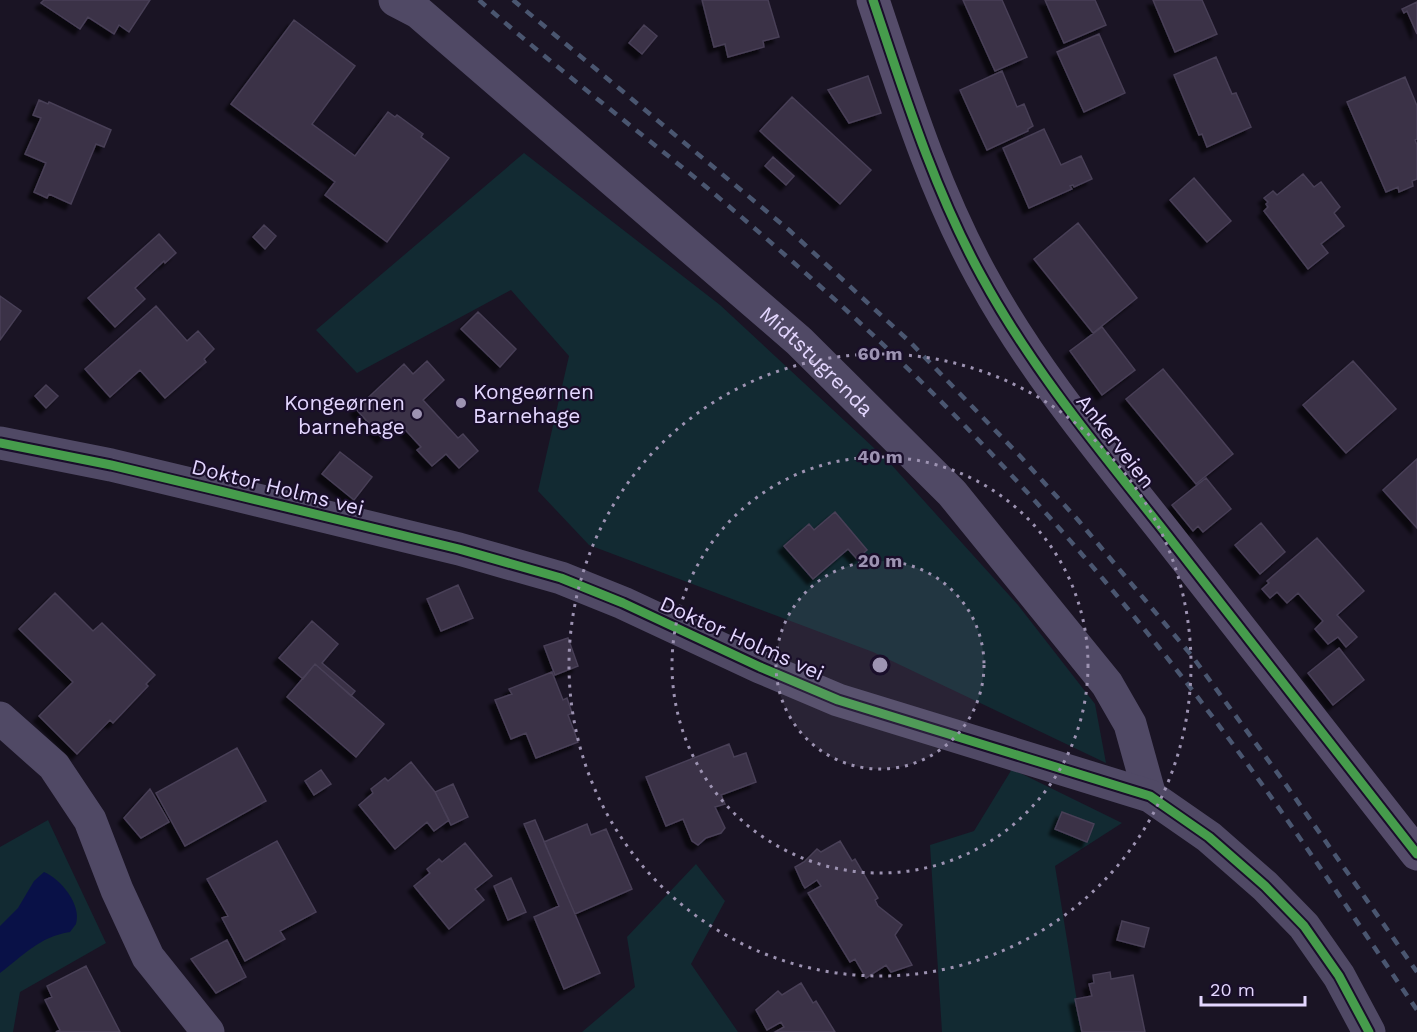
<svg xmlns="http://www.w3.org/2000/svg" width="1417" height="1032" viewBox="0 0 1417 1032" font-family="'Work Sans',sans-serif">
  <style>
    .green { fill: #122a32 }
    .water { fill: #091147 }
    .building { fill: #3a3246; stroke: #483f57; stroke-width: 1.5; filter: url(#shadow) }
    .lines { fill: none; stroke-linecap: round; stroke-linejoin: round }
    .street { stroke: #504965; stroke-width: 33 }
    .secondary { stroke: #554c6a; stroke-width: 33 }
    .rail { stroke: #4a5670; stroke-width: 4.5; stroke-dasharray: 9 8; stroke-linecap: butt }
    .cycleway-casing { stroke: #190e2a; stroke-width: 13 }
    .cycleway { stroke: #469c4c; stroke-width: 9 }
    .ring { fill: none; stroke: #9d93b2; stroke-width: 3; stroke-dasharray: 3 6 }
    .poi-dot { fill: #9d93b2; stroke: #190e2a; stroke-width: 2 }
    .labels { text-anchor: middle; dominant-baseline: central; stroke-width: 4.5; stroke-linejoin: round; paint-order: stroke }
    .street-label { font-size: 21px; fill: #e4d7ff; stroke: #190e2a }
    .poi-label { font-size: 21px; fill: #e4d7ff; stroke: #190e2a; text-anchor: start }
    .centre { fill: #9d93b2; stroke: #190e2a; stroke-width: 3 }
    .ring-label { font-size: 18px; text-anchor: middle; font-weight: bold; fill: #9d93b2; stroke: #190e2a; stroke-width: 4.5; stroke-linejoin: round; paint-order: stroke }
  </style>
  <defs>
    <filter id="shadow"><feDropShadow dx="-5.5" dy="5.5" stdDeviation="1.5" flood-color="#0009"/></filter>
  </defs>
  <rect width="100%" height="100%" fill="#1a1424"/>
  <path class="green" d="M524,153L720,305L888,461L1018,605L1095,704L1106,763L873,652L589,545L538,491L569,356L511,290L357,373L316,330Z
    M1012,769L1122,823L1055,866L1082,1032H942L930,845L974,831Z
    M48,820L106,943L20,992L13,1032H0V847Z
    M696,864L725,901L691,964L738,1032H582L635,987L627,937Z"/>
  <path class="water" d="M44,872C61,879 82,905 76,924C74,927 72,929 70,932C39,937 24,955 0,973V926L18,908L34,881Z"/>
  <path class="building" d="M44,0H150L129,32L119,25L114,34L88,17L80,29L41,3Z
    M702,0H768L779,37L763,41L764,47L728,57L725,44L714,47Z
    M963,0H1002L1027,57L995,71Z
    M1045,0H1095L1106,25L1064,43Z
    M1153,0H1202L1217,34L1175,52Z
    M1417,2V34L1407,11L1404,13L1402,9Z
    M294,20L355,66L312,124L355,156L388,112L395,117L397,115L423,134L421,137L449,158L387,242L325,195L335,182L231,104Z
    M644,25L657,36L642,54L629,43Z
    M1099,34L1125,93L1084,112L1057,52Z
    M1216,57L1232,94L1236,93L1251,127L1207,147L1202,134L1199,135L1174,75Z
    M1002,71L1017,107L1024,104L1033,126L1028,129V131L987,150L960,90Z
    M868,76L881,113L849,123L828,90Z
    M1405,77L1417,106V139L1415,140L1417,145V179L1412,181L1413,186L1399,192L1398,187L1386,192L1347,102Z
    M792,97L871,170L840,204L760,131Z
    M39,100L48,104L49,102L111,130L104,147L96,144L71,204L49,194L47,198L34,192L46,163L25,154L41,118L33,115Z
    M1044,129L1061,165L1081,156L1092,179L1074,187L1073,185L1070,186L1072,189L1029,208L1003,148Z
    M773,157L794,176L786,185L765,166Z
    M1303,174L1314,187L1321,182L1340,207L1334,213L1344,226L1321,244L1328,253L1308,269L1264,211L1268,207L1266,204L1268,202L1264,198L1273,191L1277,195Z
    M1194,178L1231,221L1207,242L1170,200Z
    M1078,223L1137,298L1093,333L1034,259Z
    M264,225L276,236L265,249L253,237Z
    M159,234L176,253L165,263L164,261L135,288L145,299L115,327L88,298Z
    M0,296L21,311L0,340Z
    M156,306L187,341L198,331L214,349L204,359L206,362L165,398L140,370L110,397L85,369Z
    M478,312L516,349L500,367L461,329Z
    M1102,327L1135,370L1102,395L1070,351Z
    M427,361L444,380L423,400L458,438L463,434L478,451L459,468L446,454L432,466L417,450L421,447L399,423L382,438L356,409L404,364L413,374Z
    M1353,361L1396,409L1346,453L1303,405Z
    M1163,369L1233,454L1196,484L1126,399Z
    M46,385L58,396L46,408L35,396Z
    M340,452L372,477L354,500L322,474Z
    M1417,459V528L1383,490Z
    M1206,478L1231,509L1203,532L1198,526L1193,531L1172,505Z
    M835,512L867,550L857,559L848,549L813,579L784,546L809,524L814,530Z
    M1261,523L1285,552L1260,574L1235,545Z
    M1317,538L1364,591L1337,615L1357,637L1346,647L1338,637L1328,644L1315,629L1323,621L1298,593L1287,603L1277,592L1270,598L1262,589L1269,583L1267,581Z
    M458,585L473,618L441,631L427,599Z
    M55,593L93,631L102,623L155,675L146,684L148,686L113,723L110,720L77,754L39,716L73,682L19,629Z
    M312,621L338,644L322,663L355,691L351,696L315,664L303,679L279,658Z
    M568,638L578,666L555,675L544,646Z
    M1339,648L1364,680L1333,705L1308,673Z
    M315,664L384,724L356,757L287,697Z
    M552,672L563,700L567,698L572,713L568,715L578,742L536,758L526,733L511,739L495,700L512,694L509,689Z
    M729,744L734,757L746,753L756,782L721,795L725,804L715,807L725,828L721,833L706,838L698,845L692,841L683,819L666,826L646,777Z
    M237,748L266,801L185,846L156,793Z
    M411,762L435,792L449,820L434,831L427,822L395,849L359,805L373,793L371,789L385,778L388,781Z
    M321,770L331,784L314,795L305,781Z
    M453,784L468,817L451,825L435,792Z
    M150,789L169,822L141,838L124,818Z
    M1062,812L1094,824L1087,842L1055,829Z
    M535,820L600,973L564,989L534,917L559,906L524,824Z
    M587,824L591,835L606,829L632,889L575,914L544,842Z
    M277,841L316,912L280,931L285,939L245,961L222,918L228,916L207,879Z
    M840,841L852,861L855,859L878,898L875,900L878,906L902,925L895,935L912,965L891,972L886,965L866,978L855,959L850,962L808,893L821,886L817,880L805,888L803,885L795,867L804,862L817,849L821,852Z
    M465,843L492,876L475,889L484,900L449,929L414,886L430,873L427,869L439,859L442,862Z
    M511,878L526,912L508,920L494,886Z
    M1122,921L1149,928L1144,947L1117,940Z
    M227,940L246,977L216,993L191,959Z
    M86,966L120,1032H56L60,1030L45,1000L52,997L47,986Z
    M1110,972L1111,979L1133,975L1145,1032H1082L1075,999L1092,996L1089,984L1094,983L1093,975Z
    M801,983L813,1003L816,1001L835,1032H775L784,1027L781,1022L767,1030L756,1010L778,991L782,995Z"/>
  <g class="lines">
    <g class="street">
      <path id="s1" d="M395,0L418,12L799,341L952,493L1107,684L1130,724L1150,796"/>
      <path d="M0,443L111,465L224,492L459,549L561,578L623,603L760,667L838,700L1150,796L1209,837L1265,886L1304,926L1339,976L1369,1032"/>
      <path d="M0,718L54,766L90,820L117,890L148,957L208,1032"/>
    </g>
    <path class="secondary" d="M873,0C904,93 934,190 982,277C1032,369 1099,449 1164,531C1248,639 1333,746 1417,854"/>
    <path class="rail" d="M479,0C552,65 630,124 705,186C770,241 835,298 897,358C1017,474 1127,601 1226,735C1293,825 1354,918 1417,1010
      M513,0L789,230L910,342L1019,455L1078,520L1192,656L1284,782L1417,972"/>
    <g class="cycleway-casing">
      <path id="cycleway" d="M873,0C904,93 934,190 982,277C1032,369 1099,449 1164,531C1248,639 1333,746 1417,854
        M0,443L111,465L224,492L459,549L561,578L623,603L760,667L838,700L1150,796L1209,837L1265,886L1304,926L1339,976L1369,1032"/>
    </g>
    <use href="#cycleway" class="cycleway"/>
  </g>
  <circle cx="880" cy="665" r="104" fill="#9d93b2" fill-opacity=".12"/>
  <g class="ring">
    <circle cx="880" cy="665" r="104"/>
    <circle cx="880" cy="665" r="208"/>
    <circle cx="880" cy="665" r="311"/>
  </g>
  <g class="poi-dot">
    <circle cx="461" cy="403" r="6"/>
    <circle cx="417" cy="414" r="6"/>
  </g>
  <g class="labels">
    <g class="street-label">
      <text stroke="none"><textPath href="#s1" startOffset="556">Midtstugrenda</textPath></text>
      <text transform="translate(1116 441) rotate(52)">Ankerveien</text>
      <text transform="translate(278 487) rotate(14)">Doktor Holms vei</text>
      <text transform="translate(742 638) rotate(24)">Doktor Holms vei</text>
    </g>
    <g class="poi-label">
      <text x="473" y="391">Kongeørnen<tspan x="473" dy="24">Barnehage</tspan></text>
      <text x="405" y="402" text-anchor="end">Kongeørnen<tspan x="405" dy="24">barnehage</tspan></text>
    </g>
  </g>
  <circle cx="880" cy="665" r="9" class="centre"/>
  <g class="ring-label">
    <text x="880" y="360">60 m</text>
    <text x="880" y="463">40 m</text>
    <text x="880" y="567">20 m</text>
  </g>
  <path d="M1201 996v9h104v-9" fill="none" stroke="#e4d7ff" stroke-width="3"/>
  <text x="1210" y="996" font-size="18" fill="#e4d7ff" stroke="#190e2a" stroke-width="4.5" paint-order="stroke">20 m</text>
</svg>
